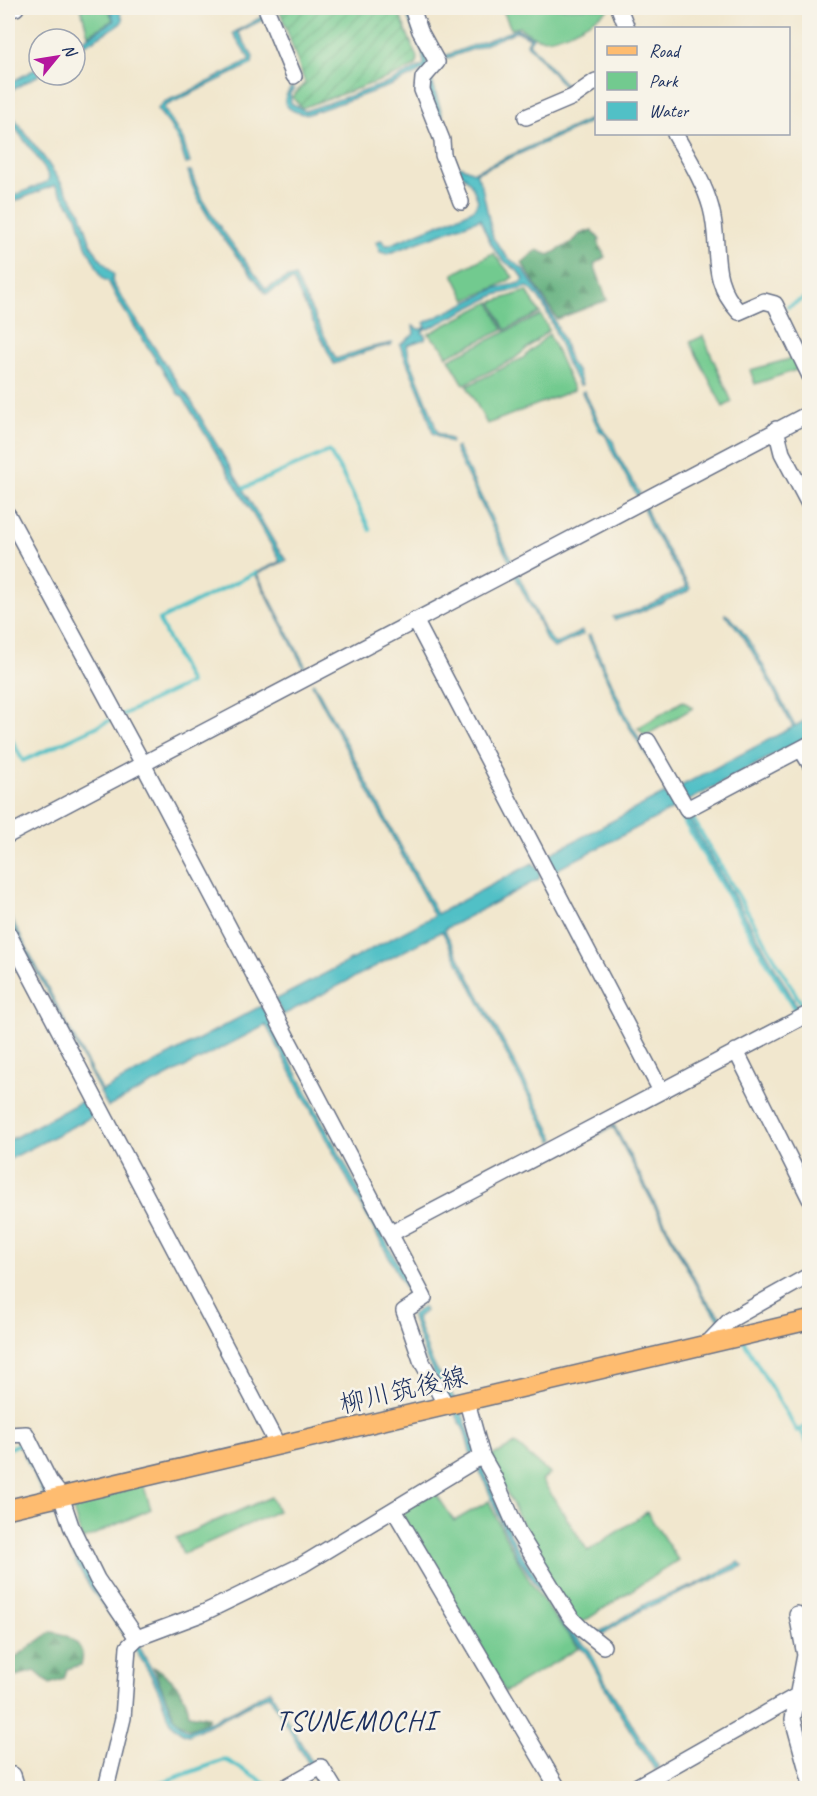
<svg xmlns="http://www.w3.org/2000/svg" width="817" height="1796" viewBox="0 0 817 1796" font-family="Caveat,'Klee One',sans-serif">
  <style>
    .green { fill: #72ca8f; stroke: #467c76; stroke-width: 1.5 }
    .forest { fill: url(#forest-firs); stroke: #3c6e6c; stroke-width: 1.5 }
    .garden { fill: url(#garden-furrows); stroke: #467c76; stroke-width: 1.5 }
    .water { fill: #51c0c6; stroke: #367892; stroke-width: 1.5 }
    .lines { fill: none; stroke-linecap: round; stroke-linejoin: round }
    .stream { stroke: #51c0c6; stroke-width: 4 }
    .minor-casing { stroke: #666f85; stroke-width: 18 }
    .major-casing { stroke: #666f85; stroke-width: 21 }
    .minor { stroke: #fff; stroke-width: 15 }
    .major { stroke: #febc70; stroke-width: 18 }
    .labels { text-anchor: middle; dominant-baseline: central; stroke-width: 5; stroke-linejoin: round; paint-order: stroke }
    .street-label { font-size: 26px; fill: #1b2f5e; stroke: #f7f3e8 }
    .quarter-label { font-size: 28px; letter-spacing: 1.5px; fill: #1b2f5e; stroke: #f7f3e8 }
  </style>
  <defs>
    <pattern id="forest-firs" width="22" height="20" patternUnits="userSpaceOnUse" patternTransform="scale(1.5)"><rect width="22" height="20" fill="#5dae7a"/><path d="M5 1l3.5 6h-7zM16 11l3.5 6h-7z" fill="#4c8e67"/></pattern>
    <pattern id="garden-furrows" width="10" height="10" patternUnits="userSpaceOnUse" patternTransform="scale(1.5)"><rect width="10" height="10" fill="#72ca8f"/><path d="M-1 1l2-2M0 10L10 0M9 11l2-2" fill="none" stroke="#5da478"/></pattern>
  </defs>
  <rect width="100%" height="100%" fill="#f7f3e8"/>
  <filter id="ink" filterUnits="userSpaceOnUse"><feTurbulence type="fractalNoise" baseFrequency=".0167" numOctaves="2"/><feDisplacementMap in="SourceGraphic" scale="12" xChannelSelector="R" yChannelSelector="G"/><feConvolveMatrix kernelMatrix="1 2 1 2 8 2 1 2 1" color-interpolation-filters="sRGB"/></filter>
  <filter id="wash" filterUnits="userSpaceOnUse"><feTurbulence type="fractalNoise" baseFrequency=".008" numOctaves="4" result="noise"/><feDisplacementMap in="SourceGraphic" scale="24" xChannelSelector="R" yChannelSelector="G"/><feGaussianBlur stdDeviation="1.35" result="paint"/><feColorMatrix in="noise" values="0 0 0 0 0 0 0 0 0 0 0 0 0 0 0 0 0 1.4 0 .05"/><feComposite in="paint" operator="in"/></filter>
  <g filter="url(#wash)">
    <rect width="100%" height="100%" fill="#f1e7ce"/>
    <path class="green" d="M81,8H108L113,20L88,35Z
      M502,8H611C595,19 555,46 535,37C529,35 524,30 519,27L511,29Z
      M493,253L513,277C507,284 476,295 466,300L453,274Z
      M527,291L540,313L505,330L492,302Z
      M490,302L503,330L447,356L442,347L428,334Z
      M541,315L549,330L514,359L465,384L463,383L449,359Z
      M549,334L574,390L487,424L467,386L523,358Z
      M703,336L732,402L723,407L690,342Z
      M797,357L802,368L755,384L750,370Z
      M683,701L693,708L645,736L638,728Z
      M516,1444L550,1474L542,1480L588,1551L647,1512L678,1560L580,1624L553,1586L489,1457Z
      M143,1484L151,1509L82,1540L71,1504Z
      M435,1492L454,1521L489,1501C511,1554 542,1604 579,1648L505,1692L404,1519L403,1511Z
      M271,1497L278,1511L183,1554L176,1538Z"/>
    <path class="forest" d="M592,230L600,240L598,242L605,257L594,264L607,300L557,319L522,263L537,250L549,255L573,242L580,234Z
      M51,1632C68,1633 88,1646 81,1665L67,1669L64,1679L50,1684L35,1671L16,1676L8,1669V1663Z
      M153,1667C171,1676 187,1693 189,1714L209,1717L207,1721L190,1729L176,1721Z"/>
    <path class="garden" d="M279,8H397L418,60L416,66L388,78L302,108L292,97L305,83Z"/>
    <path class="water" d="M110,8H118L123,20L120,24L75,51V45L114,21Z
      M404,8H408L425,52L428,67L448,135L434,107L424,70L392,85L308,114C301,115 287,110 285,102C284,96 289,91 291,87L294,89L290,93L291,103L305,111L390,82L424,65L422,52Z
      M263,16L264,19L238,32L253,57L252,64L165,106L164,109L183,140L190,163L186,164L179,142L169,124L157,109L164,102L188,92L249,61V58L233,33Z
      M517,29L533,38L529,43L571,91L569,92L527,44L530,38L517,31L479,47L442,60V57Z
      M39,67V75L8,92V84Z
      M8,110L45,159L80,211L91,244L98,256L114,275L112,279L113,284L180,387L188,396L278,549L287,560L257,574L307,669L305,670L255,573L279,562V558L183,397L178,394L119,302L108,281L103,279L86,246L77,216L55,185L8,204V198L47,182L49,177L42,164L8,118Z
      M590,119L592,120L584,125L476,173L482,187L493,238L507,257L523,269L537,290L552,315L563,340L570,363L577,371L582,385H579C575,375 569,370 566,361C558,339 547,301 528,287L495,295L428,329L426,328L422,332L426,337L425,339L407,345L409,357L429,407L436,429L438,433L452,440L451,443L433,433L424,403L400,345L414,334L413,326L418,329H423L426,326L424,323L497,288L521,283L524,279C519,269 509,266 502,259C491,247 486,233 480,219L387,254L380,252L376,242L381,240L386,245H389L462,215L474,209L478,201C473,186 468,176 454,169L446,146L450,145L457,165L474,172Z
      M188,171H191C202,211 242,255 266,289L287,278L295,277L336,359L368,348L392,343L391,345L373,349L334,364L293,281H291L266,294C240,258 198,215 188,171Z
      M584,391L602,428L613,441L616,452L640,494L637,496L613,453L606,436L599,430L594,419L582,392Z
      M458,447V449L513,563H510L455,450V448Z
      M645,506L654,528L690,588L688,591L640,612L615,620L613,617L635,611L687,587L651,528L643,507Z
      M517,572L546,633L555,644L582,631L583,634L554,648L546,640L540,625L514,574Z
      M725,614C748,626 780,701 795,726L809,718V736L688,801L679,787L793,727C778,701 746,631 725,616Z
      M590,635L627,717L678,808L624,718L588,636Z
      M314,683L437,914L533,863L540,872L539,879L445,929V931L555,1139L552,1141L442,931L283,1015L275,1000L434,916L312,684Z
      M665,793L669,800L671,799L675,808L556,870L553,869L546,856Z
      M686,813L800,1011L809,1021V1026L797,1011L683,815Z
      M8,912L102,1091L261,1006L264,1011H266L270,1023L415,1296L411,1299L266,1025L108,1107L8,917Z
      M86,1099L92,1109L93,1116L8,1160V1141Z
      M614,1125L705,1299L723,1319L721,1321L704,1301L613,1127L562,1153L559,1152Z
      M423,1307L425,1311L416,1318L431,1360L459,1406L502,1516L516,1545L569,1629L590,1651L606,1683L659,1768L655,1770L616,1707L586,1653L568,1633L518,1557L502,1525L484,1479L472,1458L465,1432L427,1360L411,1315Z
      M19,1438L60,1512L57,1518L55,1516H53L18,1442Z
      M64,1523C97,1577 132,1629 160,1686C168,1703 171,1722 189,1731L237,1709L270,1690L313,1764L310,1766L269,1695L189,1735C169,1731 166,1709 159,1692C142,1653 114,1623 91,1588C78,1569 69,1547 59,1526Z
      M739,1562L743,1566L641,1610L601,1635L598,1633L647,1603L695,1585Z"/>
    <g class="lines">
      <path class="stream" d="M810,106V108
        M788,307L810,295
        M244,488L329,451L342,473L370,530
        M122,715L190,683L159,620L255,573
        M8,733L23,761L115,718
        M689,812L805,1010
        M682,818L798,1015
        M803,1020L810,1030
        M743,1340L797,1431L810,1424
        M800,1429L810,1448
        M8,1449L19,1444
        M149,1787L224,1760L228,1761L274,1788"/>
    </g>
  </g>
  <g filter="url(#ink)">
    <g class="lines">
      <g class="minor-casing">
        <path id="minor" d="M266,8L294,76
          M412,8L420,31L437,62L423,78L422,90L442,140L443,155L461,202
          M619,8L627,28
          M8,9L16,8
          M526,117L573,97L596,81
          M675,134C688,157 704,182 711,208C722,249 707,277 739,312L764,301L775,304L810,376
          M776,429L782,453L810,506
          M8,515L143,764L424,1298L404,1311L421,1360L447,1407
          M415,620L661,1091
          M648,741L687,809L810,744
          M801,749L810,764
          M8,835L810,413
          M8,933L278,1446
          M736,1051L810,1199
          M390,1234L810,1013
          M706,1345L730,1320L810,1275
          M467,1402L482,1456L494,1477L519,1534L571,1618L583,1630L603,1646
          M8,1435L26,1434L50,1482L61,1496L71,1526L97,1579L137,1638
          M394,1510L558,1788
          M797,1614L805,1655L793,1719L810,1781
          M13,1775L17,1788
          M106,1788L123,1718L128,1647L137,1638L201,1614L302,1565L482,1456
          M284,1788L321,1767L334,1788
          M634,1788L798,1695"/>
      </g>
      <g class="major-casing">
        <path id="major" d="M8,1509L810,1320"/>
      </g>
      <use href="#minor" class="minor"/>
      <use href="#major" class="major"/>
    </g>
  </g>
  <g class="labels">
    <g class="street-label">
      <text transform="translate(403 1390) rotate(-13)">柳川筑後線</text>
    </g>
    <g class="quarter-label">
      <text x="356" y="1720">TSUNEMOCHI</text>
    </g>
  </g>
  <rect width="817" height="1796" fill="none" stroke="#f7f3e8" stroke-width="30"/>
  <rect x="595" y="27" width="195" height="108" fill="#f7f3e8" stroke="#9fa5b1" stroke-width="1.5"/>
  <rect x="607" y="46" width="30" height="9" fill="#febc70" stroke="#9fa5b1" stroke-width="1.5"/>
  <text x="649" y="57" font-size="18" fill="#1b2f5e">Road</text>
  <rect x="607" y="72" width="30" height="18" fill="#72ca8f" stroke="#9fa5b1" stroke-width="1.5"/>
  <text x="649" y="87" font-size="18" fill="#1b2f5e">Park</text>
  <rect x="607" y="102" width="30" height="18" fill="#51c0c6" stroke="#9fa5b1" stroke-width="1.5"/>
  <text x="649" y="117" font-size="18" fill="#1b2f5e">Water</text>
  <g transform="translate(57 57) rotate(60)"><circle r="28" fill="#f7f3e8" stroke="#9fa5b1" stroke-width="1.5"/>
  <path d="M0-4.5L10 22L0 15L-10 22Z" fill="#b5179e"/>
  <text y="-9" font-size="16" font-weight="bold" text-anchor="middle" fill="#1b2f5e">N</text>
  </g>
</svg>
